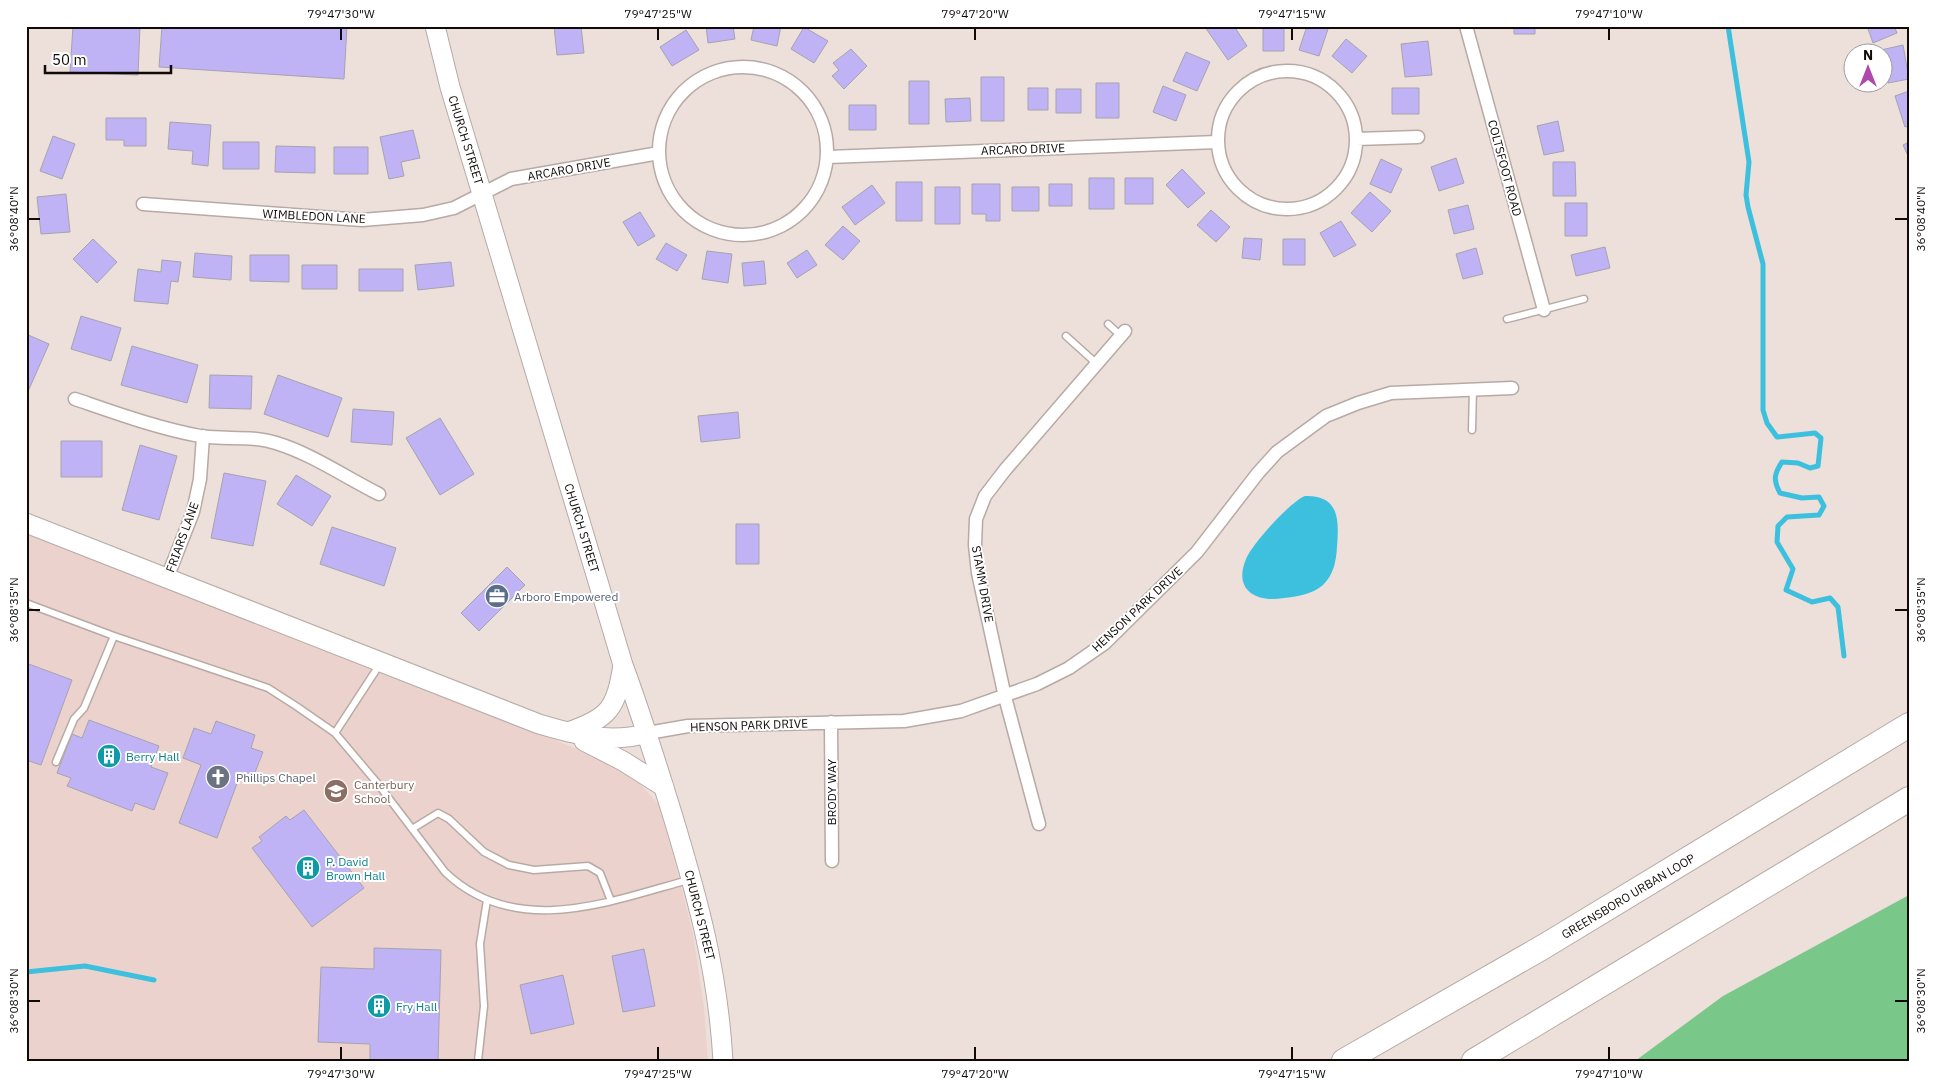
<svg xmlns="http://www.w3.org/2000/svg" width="1935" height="1087" viewBox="0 0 1935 1087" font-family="'IBM Plex Sans',sans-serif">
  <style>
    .education { fill: #ecd2cc }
    .forest { fill: #7ac889 }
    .water { fill: #3cc0de }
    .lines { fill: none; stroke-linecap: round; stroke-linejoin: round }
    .stream { stroke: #3cc0de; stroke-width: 5 }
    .building { fill: #bfb3f6; stroke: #a5a3af }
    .lane-casing { stroke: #b7aaa5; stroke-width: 9 }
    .street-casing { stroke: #b7aaa5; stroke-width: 15 }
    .secondary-casing { stroke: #b7aaa5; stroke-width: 21 }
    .highway-casing { stroke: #b7aaa5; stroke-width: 26 }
    .lane { stroke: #fff; stroke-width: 6 }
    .street { stroke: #fff; stroke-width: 12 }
    .secondary { stroke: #fff; stroke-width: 19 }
    .highway { stroke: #fff; stroke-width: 24 }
    .ticks { fill: none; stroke: #100b09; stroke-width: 2 }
    .labels { text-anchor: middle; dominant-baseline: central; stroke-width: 4; stroke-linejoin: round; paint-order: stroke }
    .street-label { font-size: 12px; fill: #100b09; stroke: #fff }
    .service-label { font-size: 12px; fill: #4e5e75; stroke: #fff; text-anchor: start }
    .culture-label { font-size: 12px; fill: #0d838f; stroke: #fff; text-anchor: start }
    .worship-label { font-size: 12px; fill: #5b616d; stroke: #fff; text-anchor: start }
    .education-label { font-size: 12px; fill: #785e54; stroke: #fff; text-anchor: start }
    .neatline { fill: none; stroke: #100b09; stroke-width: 2 }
    .ticks-label { font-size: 12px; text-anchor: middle; fill: #100b09 }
  </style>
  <rect width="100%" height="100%" fill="#eddfda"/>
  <path class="education" d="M26,534L477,708L603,760L635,778L658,804L673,854L693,934L704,1007L708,1061H26Z"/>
  <path class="forest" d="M1909,895V1061H1635L1723,996Z"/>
  <path class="water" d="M1305,496C1340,495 1339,521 1337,547C1336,561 1334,574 1323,585C1313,594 1296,597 1284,598C1256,603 1233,590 1246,559C1252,544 1291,501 1305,496Z"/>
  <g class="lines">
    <path class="stream" d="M1728,26L1749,162L1746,195L1748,207L1763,264V410L1767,423L1777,437L1815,433L1821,438L1818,466L1810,468L1798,463L1782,462C1774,474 1773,480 1780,493L1802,498L1819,497L1824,506L1819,515L1787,517L1778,526L1777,542L1793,569L1786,590L1812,602L1830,598L1838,607L1844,656
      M26,972L85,966L154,980"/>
  </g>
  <path class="building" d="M73,26H140L138,75L70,72Z
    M162,26H347L344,79L159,67Z
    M554,26H581L584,53L557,55Z
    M706,26H733L735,39L708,43Z
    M754,26H781L777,46L751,40Z
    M1234,26L1247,46L1228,60L1205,27Z
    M1263,26H1284V51H1263Z
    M1307,26H1329L1319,56L1299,50Z
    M1514,26H1535V34H1514Z
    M1867,26H1894L1897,33L1873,43Z
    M804,27L828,41L814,63L791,49Z
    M686,30L699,50L672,66L660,47Z
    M1346,39L1367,56L1352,73L1332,56Z
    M1428,41L1432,75L1405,77L1401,44Z
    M1903,45L1909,79L1888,83L1881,50Z
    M851,49L867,66L844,89L832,76L839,70L833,63Z
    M1186,52L1210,62L1197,91L1173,81Z
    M981,77H1004V121H981Z
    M909,81H929V124H909Z
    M1096,83H1119V118H1096Z
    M1163,86L1186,95L1176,121L1153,112Z
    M1028,88H1048V110H1028Z
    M1392,88H1419V114H1392Z
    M1056,89H1081V113H1056Z
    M1909,91V126L1905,127L1895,96Z
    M970,98L971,121L946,122L945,99Z
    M849,105H876V130H849Z
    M106,118H146V146H124V140H106Z
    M1558,121L1564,151L1544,155L1537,126Z
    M170,122L211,125L208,166L192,164L193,151L168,149Z
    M413,130L420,158L401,162L404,176L389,179L380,137Z
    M53,136L75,144L62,179L40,171Z
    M223,142H259V169H223Z
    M1909,142V158L1903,145Z
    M276,146L315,147V173L275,172Z
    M334,147H368V174H334Z
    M1456,158L1464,183L1439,191L1431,167Z
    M1381,159L1402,169L1391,193L1370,184Z
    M1553,162H1575L1576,196H1553Z
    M1182,169L1205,193L1188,208L1166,185Z
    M1089,178H1114V209H1089Z
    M1125,178H1153V204H1125Z
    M896,182H922V221H896Z
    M972,184H1000V221H986V214H972Z
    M1049,184H1072V206H1049Z
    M872,185L885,203L855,225L842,207Z
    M935,187H960V224H935Z
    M1012,187H1039V211H1012Z
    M1370,192L1391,211L1372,232L1351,213Z
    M66,194L70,232L41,234L37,197Z
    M1565,203H1587V236H1565Z
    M1468,205L1474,229L1454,234L1448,210Z
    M1211,210L1230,227L1216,242L1197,225Z
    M640,212L655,236L638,246L623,222Z
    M1341,221L1356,245L1334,257L1320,233Z
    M843,226L860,241L843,260L825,245Z
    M1244,238L1262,239L1260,260L1242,258Z
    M93,239L117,262L97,283L73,259Z
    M1283,239H1305V265H1283Z
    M666,243L687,255L677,271L656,259Z
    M1605,247L1610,268L1576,276L1571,255Z
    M1476,248L1483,274L1463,279L1456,254Z
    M807,250L817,265L797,278L787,263Z
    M707,251L732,254L728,283L702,279Z
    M195,253L232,256L231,280L193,277Z
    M250,255H289V282L250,281Z
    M162,260L181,262L178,282L171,281L168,304L134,301L138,269L161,272Z
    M764,261L766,284L744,286L742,263Z
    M451,262L454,286L418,290L415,265Z
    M302,265H337V289H302Z
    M359,269H403V291H359Z
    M81,316L121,328L111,361L71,349Z
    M26,334L49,344L26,396Z
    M132,346L198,365L187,403L121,385Z
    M210,375L252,376L251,409L209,408Z
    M278,375L342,398L328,437L264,414Z
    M353,409L394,412L392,445L351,442Z
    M738,412L740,438L701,442L698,416Z
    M440,418L474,474L440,495L406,438Z
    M61,441H102V477H61Z
    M140,445L177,456L159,520L122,510Z
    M224,473L266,481L253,546L211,538Z
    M296,475L331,496L312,526L277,504Z
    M736,524H759V564H736Z
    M332,527L396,548L384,586L320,564Z
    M507,567L525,585L479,631L461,613Z
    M26,663L72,680L41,765L26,760Z
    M89,720L159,746L151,767L168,773L154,810L135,803L132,811L67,786L71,778L57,773L72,734L82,738Z
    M216,721L255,735L251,748L263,752L252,780L240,775L217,838L179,823L201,765L183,758L194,728L211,734Z
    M304,810L364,888L312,927L252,848L262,841L259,837L286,816L290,820Z
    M374,948L441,950L438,1061H370V1044L318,1042L321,967L374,969Z
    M644,949L655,1006L623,1012L612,956Z
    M563,975L574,1024L531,1034L520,985Z"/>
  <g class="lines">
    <g class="lane-casing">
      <path id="lane" d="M1507,319L1584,299
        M1108,324L1121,336
        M1066,336L1097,364
        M1472,430L1473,389
        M26,603L114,636L268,688L296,706L335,733L378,784L445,872C515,939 608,902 688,880
        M335,733L380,664
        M56,762L74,719L84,708L114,636
        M412,829L438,813L449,819L484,852L509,865L534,870L588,866L600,873L611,901
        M478,1061L484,1006L480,944L487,900"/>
    </g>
    <g class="street-casing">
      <path id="street" d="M1466,26L1544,310
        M659 151a84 84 0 1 1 168 0a84 84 0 1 1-168 0Z
        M1218 140a69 69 0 1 1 138 0a69 69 0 1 1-138 0Z
        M1356,139L1418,137
        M828,157L1217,142
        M143,204L362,220L423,215L454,208L511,179L659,153
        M75,399C116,413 157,428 200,436C225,440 251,435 276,443C312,454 345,477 379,494
        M167,578L193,512L200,479L203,436
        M831,722L832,861
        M648,733L688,726L904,721L961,711L1037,684L1069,668L1105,643L1197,552L1258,473L1277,452L1326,416L1358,403L1391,393L1512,388
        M1039,824L1005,697L978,573L975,545L976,519L985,496L1005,470L1125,331"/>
    </g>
    <g class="secondary-casing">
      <path id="secondary" d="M435,26L450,87L623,665C642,716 658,768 674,820C699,903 718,973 723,1061
        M26,523L539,724C576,735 611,744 648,733
        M568,732C610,718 616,708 623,665
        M584,741L623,761L664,787"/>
    </g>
    <g class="highway-casing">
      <path id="highway" d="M1344,1061L1543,947L1909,725
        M1474,1061L1909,799"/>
    </g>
    <use href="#lane" class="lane"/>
    <use href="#street" class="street"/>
    <use href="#secondary" class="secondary"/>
    <use href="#highway" class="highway"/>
  </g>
  <path class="ticks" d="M341,28V40M658,28V40M975,28V40M1292,28V40M1609,28V40M28,219H40M1895,219H1908M28,610H40M1895,610H1908M28,1001H40M1895,1001H1908M341,1047V1060M658,1047V1060M975,1047V1060M1292,1047V1060M1609,1047V1060"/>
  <defs>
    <g id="office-disc" transform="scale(1.25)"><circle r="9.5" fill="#5c6f8a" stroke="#fff"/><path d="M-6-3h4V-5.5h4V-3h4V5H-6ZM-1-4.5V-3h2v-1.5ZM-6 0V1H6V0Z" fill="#fff"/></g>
    <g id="building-disc" transform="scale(1.25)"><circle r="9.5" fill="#0f9aa8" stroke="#fff"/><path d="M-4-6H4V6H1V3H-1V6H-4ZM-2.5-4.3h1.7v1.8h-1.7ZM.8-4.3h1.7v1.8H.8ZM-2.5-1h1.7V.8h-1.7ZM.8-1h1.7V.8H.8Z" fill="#fff"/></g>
    <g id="church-disc" transform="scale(1.25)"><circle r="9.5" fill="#6b7280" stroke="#fff"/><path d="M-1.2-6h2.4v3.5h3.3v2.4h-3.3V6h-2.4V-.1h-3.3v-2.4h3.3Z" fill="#fff"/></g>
    <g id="school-disc" transform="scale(1.25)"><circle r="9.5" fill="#8d6e63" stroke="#fff"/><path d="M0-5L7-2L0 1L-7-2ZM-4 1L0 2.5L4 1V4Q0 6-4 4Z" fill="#fff"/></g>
  </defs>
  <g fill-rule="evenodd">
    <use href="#office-disc" x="497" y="596"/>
    <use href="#building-disc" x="109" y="756"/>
    <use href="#church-disc" x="218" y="777"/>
    <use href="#school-disc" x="336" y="791"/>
    <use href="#building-disc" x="308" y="868"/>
    <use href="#building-disc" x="379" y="1006"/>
  </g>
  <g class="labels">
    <g class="street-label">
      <text transform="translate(466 140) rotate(73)">CHURCH STREET</text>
      <text transform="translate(1023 149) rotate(-2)">ARCARO DRIVE</text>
      <text transform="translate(1505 168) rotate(75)">COLTSFOOT ROAD</text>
      <text transform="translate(569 169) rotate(-10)">ARCARO DRIVE</text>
      <text transform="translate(314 216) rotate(3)">WIMBLEDON LANE</text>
      <text transform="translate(582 528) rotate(73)">CHURCH STREET</text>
      <text transform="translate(182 537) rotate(-70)">FRIARS LANE</text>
      <text transform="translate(983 584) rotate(80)">STAMM DRIVE</text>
      <text transform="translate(1137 609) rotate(-43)">HENSON PARK DRIVE</text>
      <text transform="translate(749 725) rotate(-2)">HENSON PARK DRIVE</text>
      <text transform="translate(831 792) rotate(-90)">BRODY WAY</text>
      <text transform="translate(1628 896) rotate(-31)">GREENSBORO URBAN LOOP</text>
      <text transform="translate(700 915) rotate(76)">CHURCH STREET</text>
    </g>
    <g class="service-label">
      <text x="514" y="596">Arboro Empowered</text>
    </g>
    <g class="culture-label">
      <text x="126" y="756">Berry Hall</text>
      <text x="326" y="861">P. David<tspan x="326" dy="14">Brown Hall</tspan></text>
      <text x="396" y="1006">Fry Hall</text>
    </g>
    <g class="worship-label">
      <text x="236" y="777">Phillips Chapel</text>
    </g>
    <g class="education-label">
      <text x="354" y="784">Canterbury<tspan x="354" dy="14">School</tspan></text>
    </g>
  </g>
  <rect width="1935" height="1087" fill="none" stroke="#ffffff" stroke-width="55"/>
  <g transform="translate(1868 68)"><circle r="24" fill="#ffffff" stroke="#9f9d9d"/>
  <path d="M0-4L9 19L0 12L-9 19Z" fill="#ae49ad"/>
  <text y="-8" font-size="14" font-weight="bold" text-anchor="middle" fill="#100b09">N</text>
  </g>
  <path d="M45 65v8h126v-8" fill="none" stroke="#100b09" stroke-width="2.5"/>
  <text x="52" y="65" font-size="15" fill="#100b09" stroke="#ffffff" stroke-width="4" paint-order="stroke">50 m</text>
  <rect x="28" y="28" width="1880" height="1032" class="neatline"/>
  <g class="ticks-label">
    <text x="341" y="18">79°47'30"W</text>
    <text x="658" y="18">79°47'25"W</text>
    <text x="975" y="18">79°47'20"W</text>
    <text x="1292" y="18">79°47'15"W</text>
    <text x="1609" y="18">79°47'10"W</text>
    <text transform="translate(14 219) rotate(-90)" y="4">36°08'40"N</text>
    <text transform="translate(1921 219) rotate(-90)" y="4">36°08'40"N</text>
    <text transform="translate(14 610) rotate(-90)" y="4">36°08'35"N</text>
    <text transform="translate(1921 610) rotate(-90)" y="4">36°08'35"N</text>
    <text transform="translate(14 1001) rotate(-90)" y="4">36°08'30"N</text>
    <text transform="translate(1921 1001) rotate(-90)" y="4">36°08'30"N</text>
    <text x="341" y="1078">79°47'30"W</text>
    <text x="658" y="1078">79°47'25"W</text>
    <text x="975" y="1078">79°47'20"W</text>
    <text x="1292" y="1078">79°47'15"W</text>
    <text x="1609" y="1078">79°47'10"W</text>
  </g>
</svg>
